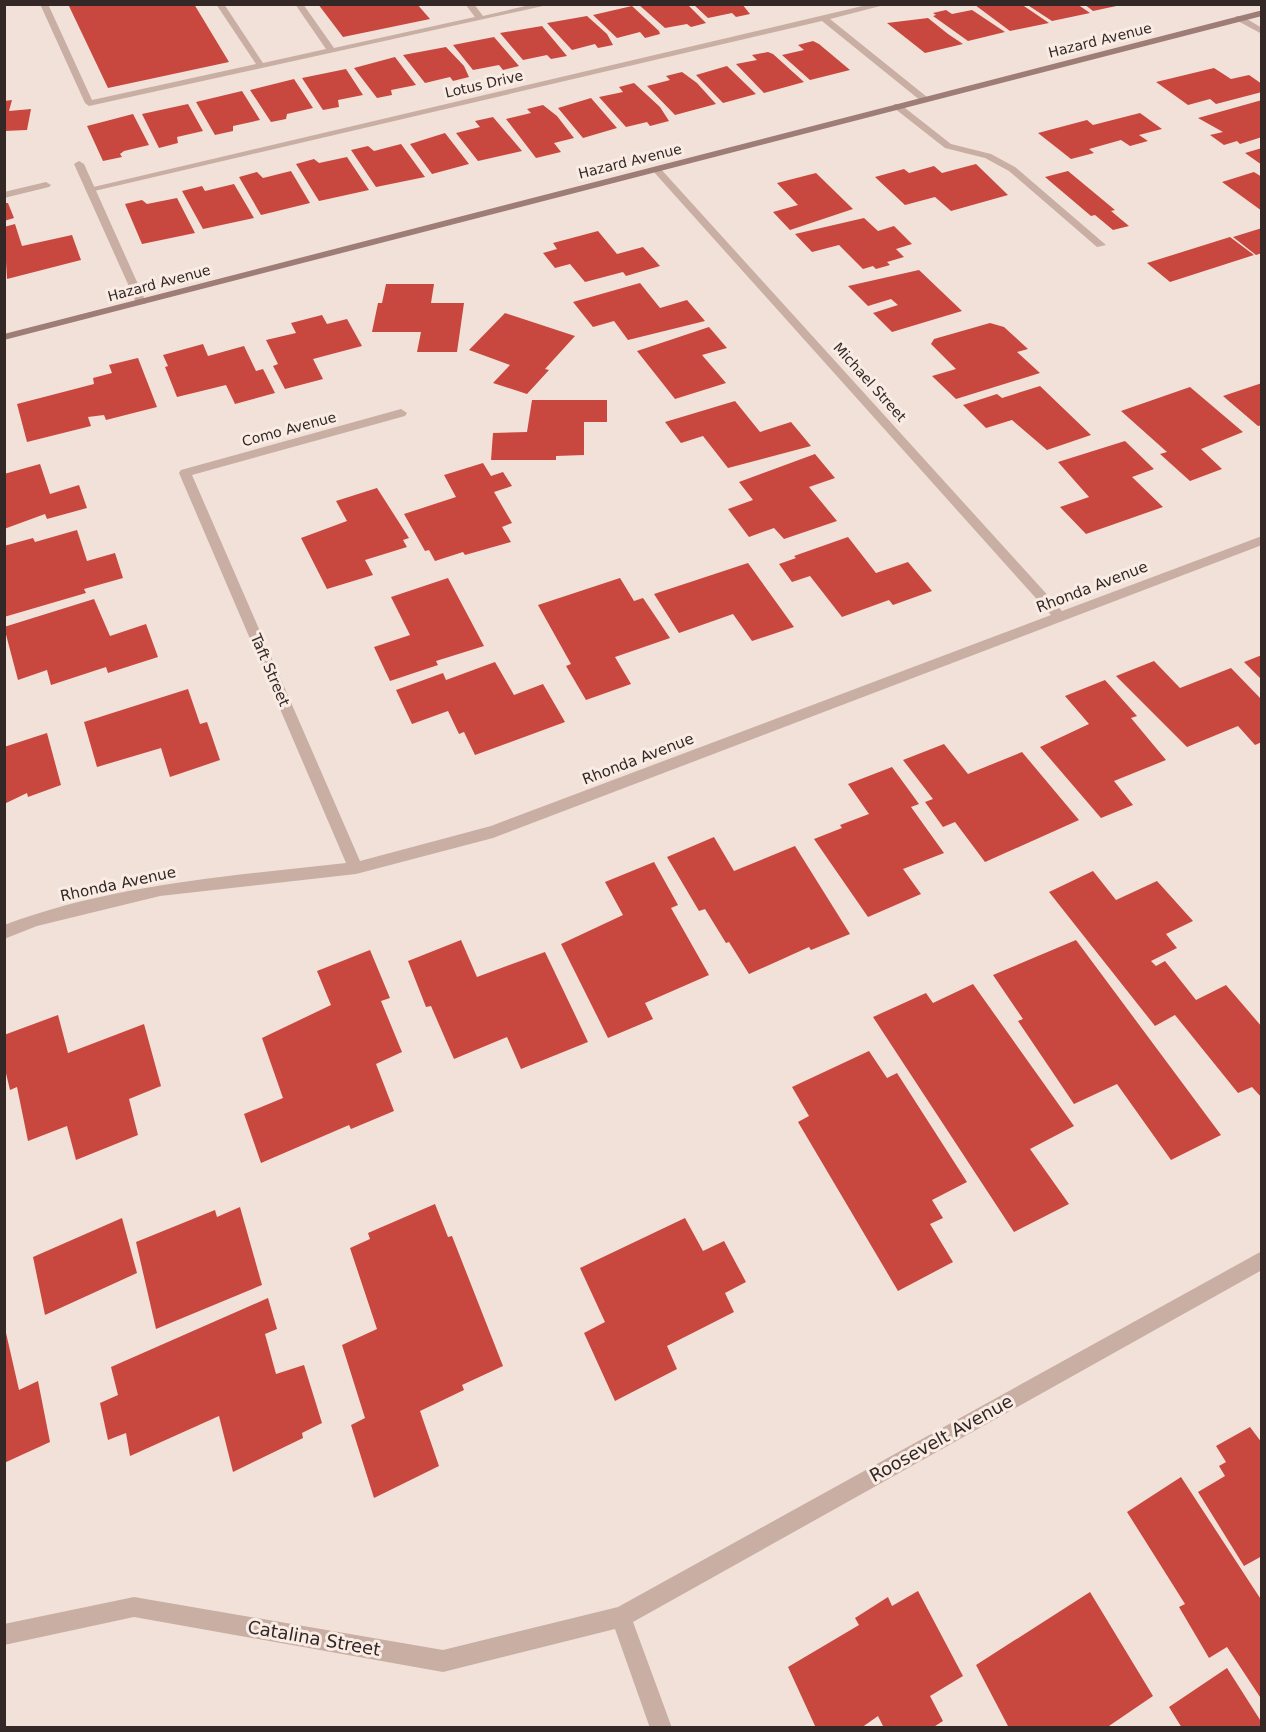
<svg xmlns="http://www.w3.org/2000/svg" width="1266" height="1732" viewBox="0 0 1266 1732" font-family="'DejaVu Sans',sans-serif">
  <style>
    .building { fill: #c8483f }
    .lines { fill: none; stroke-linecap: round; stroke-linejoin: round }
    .lane { fill: #c9aea4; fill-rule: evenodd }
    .street { fill: #c9aea4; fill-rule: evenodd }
    .secondary { fill: #9d7d75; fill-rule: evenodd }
    .labels { text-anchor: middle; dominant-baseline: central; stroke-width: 6; stroke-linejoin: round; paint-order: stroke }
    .far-street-label { font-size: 14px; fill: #342826; stroke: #f9ece4 }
    .street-label { font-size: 15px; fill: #342826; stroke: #f9ece4 }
    .near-street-label { font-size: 18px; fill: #342826; stroke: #f9ece4 }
  </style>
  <rect width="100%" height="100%" fill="#f1e1d8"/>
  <path class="building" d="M68,4H194L229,62L108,88Z
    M318,4H417L430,19L343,37Z
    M638,4H687L706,23L691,27L687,24L665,28Z
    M693,4H742L750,14L736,17L732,13L708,18Z
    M1021,4L1049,23L1010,31L975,5Z
    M1026,4H1077L1090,13L1052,21Z
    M1084,4H1120L1121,5L1093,11Z
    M632,6L659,31L660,34L645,38L640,32L617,38L593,15Z
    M946,10L952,14L972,10L1005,32L968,41L933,16L936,15L933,13Z
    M587,16L607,34L613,45L598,48L595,44L572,50L547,23Z
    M928,18L948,34L963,44L925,53L887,23Z
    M542,26L567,56L551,59L547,55L523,60L500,33Z
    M494,37L519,66L503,70L499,65L473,70L453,45Z
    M813,41L819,44L850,70L810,80L782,55L804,50L798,45Z
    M446,47L464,66L469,77L453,81L450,77L425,83L403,55Z
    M768,52L773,54L804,82L764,93L736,64L757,60L752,55Z
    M395,57L416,85L391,90L392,95L377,98L354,68Z
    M727,66L756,94L723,103L696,75Z
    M1214,68L1231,79L1249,75L1262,84V92L1216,104L1210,99L1188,105L1156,82Z
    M346,69L363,95L338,100L339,107L323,110L302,78Z
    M682,72L697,83L716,104L675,115L647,86L670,80L666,76Z
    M294,79L313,108L287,114L286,119L271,122L250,90Z
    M634,83L660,107L669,121L650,126L647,122L626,127L599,97L623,92L619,87Z
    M242,91L260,120L233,126V131L215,135L196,102Z
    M591,98L617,128L583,138L558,108Z
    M12,100L9,111L31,109L27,130L4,131V101Z
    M1262,100V137L1240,144L1237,141L1224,145L1210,135L1223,132L1198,118Z
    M188,104L203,131L177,137L178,143L159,148L142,114Z
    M543,105L557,116L574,138L554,143L561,152L536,158L506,119L531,113L527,109Z
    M1140,113L1162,129L1139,135L1148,141L1130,146L1121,140L1089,149L1094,153L1071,159L1038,133L1087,120L1093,125Z
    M133,114L149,145L124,151L120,154L122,157L103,161L87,126Z
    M493,117L522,151L478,161L456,133L480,127L475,121Z
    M445,133L469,164L432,174L410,144Z
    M401,144L425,177L376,187L351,150L368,146L374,151Z
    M1262,148V165L1245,153Z
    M347,157L369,190L319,201L296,164L314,159L319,163Z
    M976,164L1008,195L951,211L935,197L905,205L875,177L904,169L909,173L934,166L942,173Z
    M291,171L310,203L261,215L239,177L257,172L263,178Z
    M1068,171L1115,210L1111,211L1129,226L1113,230L1095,215L1091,216L1045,177Z
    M1254,172L1262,177V211L1222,182Z
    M816,173L853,209L790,230L773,212L798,205L777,183Z
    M234,184L254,218L203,229L182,191L202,186L205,191Z
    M177,198L195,233L142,244L125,204L142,200L147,204Z
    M4,203H8L14,218L4,221Z
    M864,218L878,231L894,226L912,244L896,249L904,257L887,262L890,265L876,269L873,266L863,269L839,245L812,252L795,234Z
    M15,224L22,246L72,235L81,260L7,279L4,227Z
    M1262,228V253L1256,255L1233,237Z
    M598,231L617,254L643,247L660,266L626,276L623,272L585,282L570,264L555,268L543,253L557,249L553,243Z
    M1230,237L1254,255L1170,282L1147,263Z
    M919,270L962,311L892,332L873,313L898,305L891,299L868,306L848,286Z
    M640,283L660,308L687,300L705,321L628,340L614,321L593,327L573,302Z
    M386,284H434L431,303H464L457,352H417L421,332H372L378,303H382Z
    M505,313L575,336L545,369L549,370L527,394L493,383L510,365L469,350Z
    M322,315L327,324L347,319L362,346L313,359L323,379L285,389L273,366L278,364L266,340L296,333L291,323Z
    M990,323L1004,327L1028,349L1017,352L1040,373L956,399L932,376L956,369L931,344L934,339Z
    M709,327L727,348L702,355L726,383L675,399L637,351Z
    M203,344L208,356L244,346L256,371L263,369L275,393L235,404L226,385L177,397L165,367L168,366L163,355Z
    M138,358L157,407L106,420L104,415L88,417L91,426L27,442L17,404L94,384L93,378L112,373L109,365Z
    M1262,383V425L1258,426L1223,396Z
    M1040,386L1091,435L1047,450L1012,420L986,428L963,405L997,394L1002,398Z
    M1190,387L1243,432L1201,449L1222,469L1190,481L1160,454L1167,452L1121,411Z
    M532,400H607V422H584V455L556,456V460H491L493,433L527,432Z
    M735,401L760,432L791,422L811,446L728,468L703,436L681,443L665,422Z
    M1125,441L1154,469L1132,477L1163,507L1086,534L1060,507L1089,497L1058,462Z
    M815,454L835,478L809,487L837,521L784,539L774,528L749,537L728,509L753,500L739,482Z
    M483,463L491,476L503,472L512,486L494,492L512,523L502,527L511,542L465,555L463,552L435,561L429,550L425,551L404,514L456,497L444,475Z
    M40,464L50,494L79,485L87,508L47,519L45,514L4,529V474Z
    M377,488L409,538L403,540L407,547L365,560L373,575L327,589L301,538L347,521L336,501Z
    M77,530L87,561L115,553L123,578L84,589L86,593L4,617V546L33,538L35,542Z
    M848,537L876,573L908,562L932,591L893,605L889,600L842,617L810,576L792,582L779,564L796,558L794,556Z
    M748,563L794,627L752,641L733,614L679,633L654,594Z
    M448,578L484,646L436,661L438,665L390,681L374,647L410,635L391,597Z
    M620,578L634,601L643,598L670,638L615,657L631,684L586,700L566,666L571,664L538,605Z
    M94,599L110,636L146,624L158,657L108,673L106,667L51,685L47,670L18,680L4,627Z
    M1262,655V680L1244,662Z
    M1154,661L1180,688L1231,668L1262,700V742L1255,745L1238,726L1187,747L1116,676Z
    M495,662L514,695L543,684L565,722L475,755L464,732L459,734L448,711L412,724L396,690L443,673L446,680Z
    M1105,680L1137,716L1131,718L1166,760L1114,781L1133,805L1101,818L1040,747L1089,724L1065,696Z
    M188,689L200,724L207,722L220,760L170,777L161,748L97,767L84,722Z
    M47,733L61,785L28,797L27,793L4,804V747Z
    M944,744L968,774L1022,752L1079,820L985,862L955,822L943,827L925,802L933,799L903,760Z
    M892,767L919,804L911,807L944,853L903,869L921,894L868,917L814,839L842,828L840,825L869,814L848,784Z
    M714,837L734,871L795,846L850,934L811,950L809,947L749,974L729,942L726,943L705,909L699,911L667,857Z
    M654,862L678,905L671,908L709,975L645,1003L653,1019L608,1038L561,944L623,915L605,882Z
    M1093,871L1116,900L1157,881L1193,921L1166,934L1177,948L1151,961L1156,966L1165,961L1196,1000L1226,985L1262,1027V1098L1252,1087L1238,1093L1175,1015L1155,1026L1049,892Z
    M461,940L477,977L545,952L588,1042L521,1069L507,1037L454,1059L431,1006L426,1007L408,961Z
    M1076,940L1221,1135L1171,1160L1117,1084L1074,1104L1018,1021L1023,1019L993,975Z
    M370,950L390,998L381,1001L402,1052L376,1064L394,1111L351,1129L349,1125L261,1163L244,1114L283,1098L262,1038L331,1005L317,971Z
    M973,984L1074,1126L1030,1149L1069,1204L1014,1232L873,1017L926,993L933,1003Z
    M58,1015L68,1053L144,1024L161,1086L129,1099L138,1135L76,1160L67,1126L28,1141L17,1087L10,1090L4,1065V1035Z
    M869,1051L887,1078L897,1073L967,1182L932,1200L943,1218L930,1224L953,1262L898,1291L798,1122L809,1116L792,1087Z
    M435,1204L448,1237L452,1236L503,1366L462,1385L464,1390L420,1411L439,1466L374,1498L351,1425L365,1418L342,1345L377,1329L350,1248L370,1239L368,1233Z
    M240,1207L262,1285L156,1329L136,1242L215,1210L217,1217Z
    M122,1218L137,1273L45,1315L33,1257Z
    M685,1218L703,1251L724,1241L746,1282L725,1293L734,1312L667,1346L677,1369L615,1401L584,1333L605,1322L580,1268Z
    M268,1298L277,1329L265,1334L276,1374L304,1365L322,1423L302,1433L303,1438L233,1472L219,1416L130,1456L126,1433L108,1440L100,1403L118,1395L111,1367Z
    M4,1324L19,1390L38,1381L50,1442L4,1463Z
    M1250,1427L1262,1443V1556L1244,1566L1198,1492L1225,1476L1219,1466L1226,1462L1216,1446Z
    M1181,1477L1262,1601V1700L1227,1647L1209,1658L1179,1607L1185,1604L1127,1512Z
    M918,1591L963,1676L930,1696L943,1721L932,1728H884L878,1716L861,1728H816L788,1667L859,1625L855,1618L888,1597L892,1606Z
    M1090,1592L1153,1696L1106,1728H1009L976,1665Z
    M1227,1668L1262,1723V1728H1182L1169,1707Z"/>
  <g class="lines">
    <path class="lane" d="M40,4H48L92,100L256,64L216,4H224L263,63L326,49L295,4H303L334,48L475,17L465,4H474L483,16L534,4H552L89,106L85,103Z
      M894,104H900L951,144L991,154L1015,167L1106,245L1097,247L1009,171L985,158L945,148L894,108Z
      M79,161L84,164L146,302L145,304L136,302L74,164Z
      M46,182L51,185L49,187L4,198V192Z"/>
    <path class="street" d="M871,4H888L830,19L927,97V101H921L822,21L90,192L85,189Z
      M1236,16H1242L1262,28V34L1236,20Z
      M653,167H659L1062,611L1262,536V545L493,838L356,874L160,896L37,926L4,939V925C114,884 231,876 346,863L179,473L181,470L401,409L407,413L405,416L192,475L360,861L491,826L1051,615L653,171Z
      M1262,1251V1270L633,1622L672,1728H650L615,1629L443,1672L134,1617L4,1645V1624L134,1597L443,1650L618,1607Z"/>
    <path class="secondary" d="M1259,11H1262V16L4,340V334Z"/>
  </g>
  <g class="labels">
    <g class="far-street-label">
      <text transform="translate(1100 40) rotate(-14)">Hazard Avenue</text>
      <text transform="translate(484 84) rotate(-13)">Lotus Drive</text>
      <text transform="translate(630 161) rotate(-14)">Hazard Avenue</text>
      <text transform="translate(159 283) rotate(-15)">Hazard Avenue</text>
      <text transform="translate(870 382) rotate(48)">Michael Street</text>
      <text transform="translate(289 429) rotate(-15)">Como Avenue</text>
    </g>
    <g class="street-label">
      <text transform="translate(1092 587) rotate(-21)">Rhonda Avenue</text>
      <text transform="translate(270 670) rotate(67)">Taft Street</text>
      <text transform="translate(638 759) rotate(-21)">Rhonda Avenue</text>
      <text transform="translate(118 884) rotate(-12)">Rhonda Avenue</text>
    </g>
    <g class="near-street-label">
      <text transform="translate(941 1438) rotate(-29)">Roosevelt Avenue</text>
      <text transform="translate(314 1638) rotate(10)">Catalina Street</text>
    </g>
  </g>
  <rect width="1266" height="1732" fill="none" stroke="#342826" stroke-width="12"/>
</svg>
